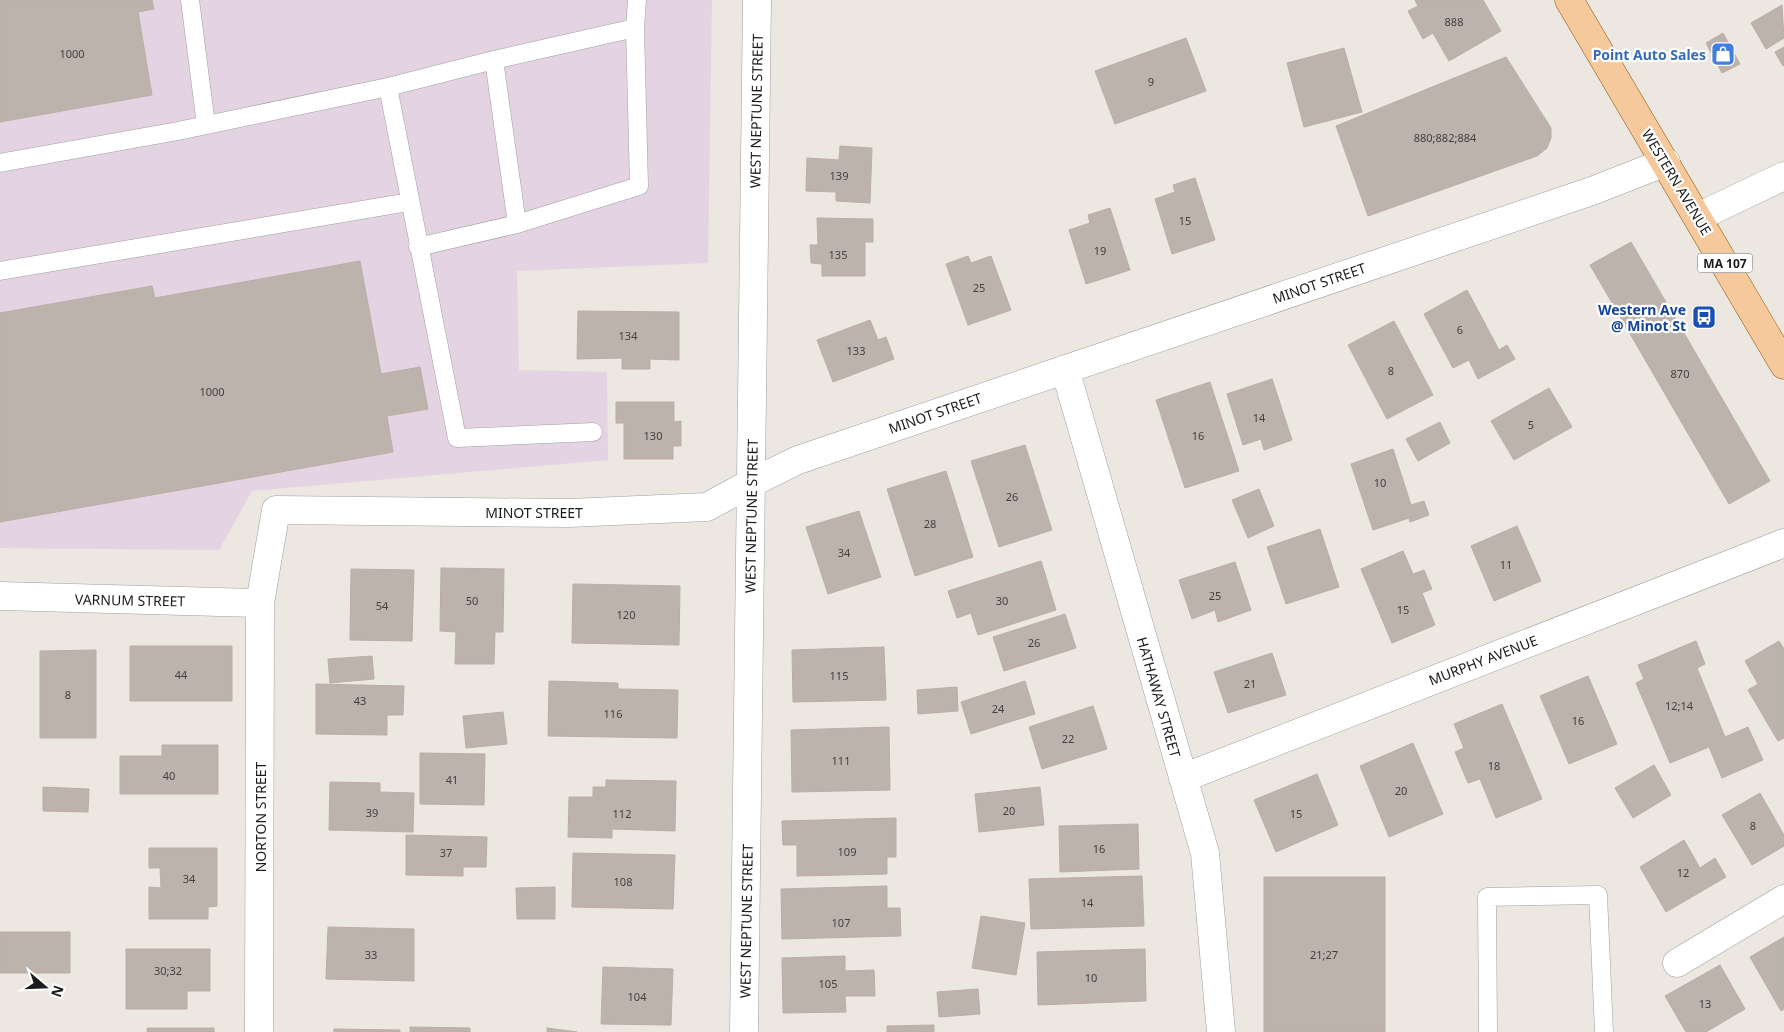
<svg xmlns="http://www.w3.org/2000/svg" width="1784" height="1032" viewBox="0 0 1784 1032" font-family="'Noto Sans',sans-serif">
  <style>
    .industrial { fill: #e4d3e2 }
    .building { fill: #bcb3ad; stroke: #bcada4 }
    .lines { fill: none; stroke-linecap: round; stroke-linejoin: round }
    .service-casing { stroke: #9f9f9f; stroke-width: 19 }
    .minor-casing { stroke: #9f9f9f; stroke-width: 29 }
    .primary-casing { stroke: #885609; stroke-width: 29 }
    .service { stroke: #fff; stroke-width: 18 }
    .minor { stroke: #fff; stroke-width: 28 }
    .primary { stroke: #f5c99c; stroke-width: 28 }
    .labels { text-anchor: middle; dominant-baseline: central; stroke-width: 4.5; stroke-linejoin: round; paint-order: stroke }
    .number-label { font-size: 11px; fill: #434140 }
    .shield { fill: #fff; stroke: #5f5f5f; stroke-width: 1 }
    .shield-label { font-size: 12px; font-weight: bold; fill: #1b1b1b }
    .shop-label { font-size: 14px; font-weight: bold; fill: #366cbe; stroke: #fff; text-anchor: end }
    .street-label { font-size: 14px; fill: #1b1b1b; stroke: #fff }
    .transit-label { font-size: 14px; font-weight: bold; fill: #164399; stroke: #fff; text-anchor: end }
  </style>
  <rect width="100%" height="100%" fill="#ece7e0"/>
  <path class="industrial" d="M0,0H712L708,263L517,271L519,370L607,372L608,460L252,491L219,550L0,548Z"/>
  <path class="building" d="M0,0H152L154,9L138,12L152,95L0,122Z
    M1415,0H1483L1501,31L1449,61L1433,33L1423,39L1408,11L1418,6Z
    M1782,5L1784,38L1766,49L1751,23Z
    M1723,33L1740,64L1722,73L1706,43Z
    M1186,38L1206,91L1115,124L1095,71Z
    M1784,47V65L1783,66L1775,52Z
    M1344,48L1362,112L1304,127L1287,63Z
    M1506,57L1551,128V138L1547,148L1537,156L1368,216L1336,126Z
    M840,146L872,148L870,203L836,201V192L806,191L807,158L839,160Z
    M1195,178L1215,240L1172,254L1155,199L1175,192L1173,185Z
    M1110,208L1130,270L1086,284L1069,230L1090,223L1088,215Z
    M817,218L873,219V242H865V276H822V264L811,263L810,245H818Z
    M1631,242L1770,481L1729,504L1590,265Z
    M968,256L971,263L991,256L1011,310L968,325L946,264Z
    M360,261L381,374L420,367L428,409L387,416L393,452L0,522V313L152,286L155,298Z
    M1467,290L1499,350L1507,345L1515,359L1478,379L1469,360L1453,368L1424,314Z
    M578,311L679,312V360L650,359V369H622V358L577,359Z
    M870,320L878,340L886,337L894,359L833,382L817,340Z
    M1394,321L1433,395L1387,419L1348,345Z
    M1272,379L1292,440L1264,450L1261,439L1243,445L1227,394Z
    M1210,382L1239,471L1185,488L1156,400Z
    M1549,388L1572,427L1514,460L1491,421Z
    M616,402H674V422L681,421V446H673V459H624V423H616Z
    M1440,422L1450,443L1418,461L1406,439Z
    M1025,445L1052,530L999,547L971,461Z
    M1393,449L1411,505L1424,501L1429,515L1410,522L1409,518L1373,530L1351,464Z
    M946,471L973,557L915,576L887,489Z
    M1259,489L1274,526L1248,538L1232,500Z
    M859,511L881,577L828,594L806,527Z
    M1517,526L1541,581L1494,601L1471,546Z
    M1320,529L1339,587L1286,604L1267,547Z
    M1403,551L1413,574L1424,570L1432,589L1422,593L1435,625L1392,643L1361,569Z
    M1041,561L1056,610L978,635L971,613L957,618L948,591Z
    M1235,562L1251,610L1218,622L1215,610L1192,619L1179,580Z
    M441,568L504,569L503,632H495L494,664H455L456,632L440,631Z
    M351,569L414,570L412,641L350,640Z
    M573,584L680,586L679,645L572,643Z
    M1065,614L1076,648L1004,671L993,637Z
    M1696,641L1705,664L1697,668L1725,737L1748,727L1763,760L1722,778L1709,747L1670,763L1636,683L1644,679L1638,665Z
    M1779,641L1784,649V738L1778,741L1748,690L1758,684L1745,661Z
    M130,646H232V701H130Z
    M884,647L886,700L793,702L792,650Z
    M96,650V738H40V651Z
    M1272,653L1286,695L1228,713L1214,672Z
    M372,656L374,679L330,683L328,659Z
    M1588,676L1617,744L1569,764L1540,696Z
    M549,681L618,683V689L678,690L677,738L548,736Z
    M1025,681L1035,714L971,734L961,702Z
    M316,684L404,686L403,715H387V735L316,734Z
    M957,687L958,711L918,714L917,690Z
    M1502,704L1542,799L1496,818L1480,779L1468,783L1455,752L1464,748L1454,724Z
    M1093,706L1107,749L1042,769L1029,727Z
    M503,712L507,744L466,748L463,716Z
    M889,727L890,790L792,792L791,730Z
    M1413,743L1443,814L1389,837L1360,766Z
    M162,745H218V794H120V756H162Z
    M420,753L485,754L484,805L420,804Z
    M1654,765L1671,795L1633,818L1615,788Z
    M1317,774L1338,825L1276,852L1254,800Z
    M606,780L676,781L675,831L612,829V838L568,837L569,797H593V787H606Z
    M330,782L380,783V792L414,793L413,832L329,830Z
    M43,787L89,789L88,812L43,811Z
    M1040,787L1044,825L979,832L975,794Z
    M1760,793L1784,835V846L1752,865L1722,815Z
    M896,818V857H887V874L797,876V845H783L782,821Z
    M1138,824L1139,869L1060,872L1059,826Z
    M406,835L487,837L486,867H463V876L406,875Z
    M1684,840L1700,868L1715,858L1726,877L1666,912L1640,867Z
    M149,848H217V906L208,907V919H149V887L161,888L160,868H149Z
    M573,853L675,855L673,909L572,907Z
    M1142,876L1144,926L1031,929L1029,879Z
    M1264,877H1385V1032H1264Z
    M887,886V908H900L901,936L782,939L781,889Z
    M555,887V919H517L516,888Z
    M981,916L1025,923L1016,975L972,968Z
    M328,927L414,929V981L326,979Z
    M0,932H70V973H0Z
    M1784,937V1009L1781,1011L1750,957Z
    M126,949H210V991H187V1009H126Z
    M1145,949L1146,1001L1038,1005L1037,952Z
    M845,956V971L874,970L875,996H845L846,1012L783,1013L782,958Z
    M1720,965L1745,1009L1706,1032H1686L1665,996Z
    M603,967L673,969L671,1025L601,1024Z
    M978,989L980,1014L939,1017L937,992Z
    M934,1025V1032H887V1026Z
    M410,1027L470,1028V1032H410Z
    M147,1028H214V1032H147Z
    M547,1028L577,1032H547Z
    M334,1029L400,1030V1032H334Z"/>
  <g class="lines">
    <g class="service-casing">
      <path id="service" d="M190,0L206,125
        M494,60L517,224
        M388,87L457,438L593,432
        M0,163L178,131L388,87L494,60L635,28L637,0
        M418,247L517,224L639,186L635,28
        M0,271L409,202
        M1488,1032L1487,897L1598,895L1604,1032"/>
    </g>
    <g class="minor-casing">
      <path id="minor" d="M1698,217L1784,176
        M1065,369L1205,853L1221,1032
        M0,596L260,603
        M1183,778L1784,543
        M1677,963L1784,899
        M259,1032L260,603L276,510L569,513L707,507L751,483L798,460L1592,191L1666,162
        M744,1032L757,0"/>
    </g>
    <g class="primary-casing">
      <path id="primary" d="M1569,0L1784,365"/>
    </g>
    <use href="#service" class="service"/>
    <use href="#minor" class="minor"/>
    <use href="#primary" class="primary"/>
  </g>
  <defs>
    <g id="shop-square" transform="scale(1.25)"><rect x="-9" y="-9" width="18" height="18" rx="4" fill="#3f7fe0" stroke="#fff"/><path d="M-5-2.5h2.3a2.7 3.5 0 0 1 5.4 0H5L5.5 6h-11ZM-1.5-2.5h3a1.5 2.3 0 0 0-3 0Z" fill="#fff"/></g>
    <g id="bus-square" transform="scale(1.25)"><rect x="-9" y="-9" width="18" height="18" rx="4" fill="#1a4fb4" stroke="#fff"/><path d="M-5-6H5V4H4V6H2V4H-2V6H-4V4H-5ZM-3.5-4V0h7V-4ZM-3.5 1.2v1.5H-2V1.2ZM2 1.2v1.5H3.5V1.2Z" fill="#fff"/></g>
  </defs>
  <g fill-rule="evenodd">
    <use href="#shop-square" x="1723" y="54"/>
    <use href="#bus-square" x="1704" y="317"/>
  </g>
  <g class="labels">
    <g class="number-label">
      <text x="1454" y="21">888</text>
      <text x="72" y="53">1000</text>
      <text x="1151" y="81">9</text>
      <text x="1445" y="137">880;882;884</text>
      <text x="839" y="175">139</text>
      <text x="1185" y="220">15</text>
      <text x="1100" y="250">19</text>
      <text x="838" y="254">135</text>
      <text x="979" y="287">25</text>
      <text x="1460" y="329">6</text>
      <text x="628" y="335">134</text>
      <text x="856" y="350">133</text>
      <text x="1391" y="370">8</text>
      <text x="1680" y="373">870</text>
      <text x="212" y="391">1000</text>
      <text x="1259" y="417">14</text>
      <text x="1531" y="424">5</text>
      <text x="653" y="435">130</text>
      <text x="1198" y="435">16</text>
      <text x="1380" y="482">10</text>
      <text x="1012" y="496">26</text>
      <text x="930" y="523">28</text>
      <text x="844" y="552">34</text>
      <text x="1506" y="564">11</text>
      <text x="1215" y="595">25</text>
      <text x="472" y="600">50</text>
      <text x="1002" y="600">30</text>
      <text x="382" y="605">54</text>
      <text x="1403" y="609">15</text>
      <text x="626" y="614">120</text>
      <text x="1034" y="642">26</text>
      <text x="181" y="674">44</text>
      <text x="839" y="675">115</text>
      <text x="1250" y="683">21</text>
      <text x="68" y="694">8</text>
      <text x="360" y="700">43</text>
      <text x="1679" y="705">12;14</text>
      <text x="998" y="708">24</text>
      <text x="613" y="713">116</text>
      <text x="1578" y="720">16</text>
      <text x="1068" y="738">22</text>
      <text x="841" y="760">111</text>
      <text x="1494" y="765">18</text>
      <text x="169" y="775">40</text>
      <text x="452" y="779">41</text>
      <text x="1401" y="790">20</text>
      <text x="1009" y="810">20</text>
      <text x="372" y="812">39</text>
      <text x="622" y="813">112</text>
      <text x="1296" y="813">15</text>
      <text x="1753" y="825">8</text>
      <text x="1099" y="848">16</text>
      <text x="847" y="851">109</text>
      <text x="446" y="852">37</text>
      <text x="1683" y="872">12</text>
      <text x="189" y="878">34</text>
      <text x="623" y="881">108</text>
      <text x="1087" y="902">14</text>
      <text x="841" y="922">107</text>
      <text x="371" y="954">33</text>
      <text x="1324" y="954">21;27</text>
      <text x="168" y="970">30;32</text>
      <text x="1091" y="977">10</text>
      <text x="828" y="983">105</text>
      <text x="637" y="996">104</text>
      <text x="1705" y="1003">13</text>
    </g>
    <rect class="shield" x="1697.5" y="253.5" width="55" height="19" rx="4"/>
    <g class="shield-label">
      <text x="1725" y="263">MA 107</text>
    </g>
    <g class="shop-label">
      <text x="1706" y="54">Point Auto Sales</text>
    </g>
    <g class="street-label">
      <text transform="translate(756 111) rotate(-89)">WEST NEPTUNE STREET</text>
      <text transform="translate(1677 182) rotate(59)">WESTERN AVENUE</text>
      <text transform="translate(1319 283) rotate(-19)">MINOT STREET</text>
      <text transform="translate(935 413) rotate(-19)">MINOT STREET</text>
      <text x="534" y="512">MINOT STREET</text>
      <text transform="translate(751 516) rotate(-89)">WEST NEPTUNE STREET</text>
      <text transform="translate(130 600) rotate(1)">VARNUM STREET</text>
      <text transform="translate(1483 660) rotate(-21)">MURPHY AVENUE</text>
      <text transform="translate(1159 697) rotate(74)">HATHAWAY STREET</text>
      <text transform="translate(260 817) rotate(-90)">NORTON STREET</text>
      <text transform="translate(746 921) rotate(-89)">WEST NEPTUNE STREET</text>
    </g>
    <g class="transit-label">
      <text x="1686" y="309">Western Ave<tspan x="1686" dy="16">@ Minot St</tspan></text>
    </g>
  </g>
  <g transform="translate(45 987) rotate(109)" stroke="#ffffff" stroke-width="4" paint-order="stroke">
  <path d="M0-4L9 19L0 12L-9 19Z" fill="#1b1b1b"/>
  <text y="-8" font-size="14" font-weight="bold" text-anchor="middle" fill="#1b1b1b">N</text>
  </g>
</svg>
